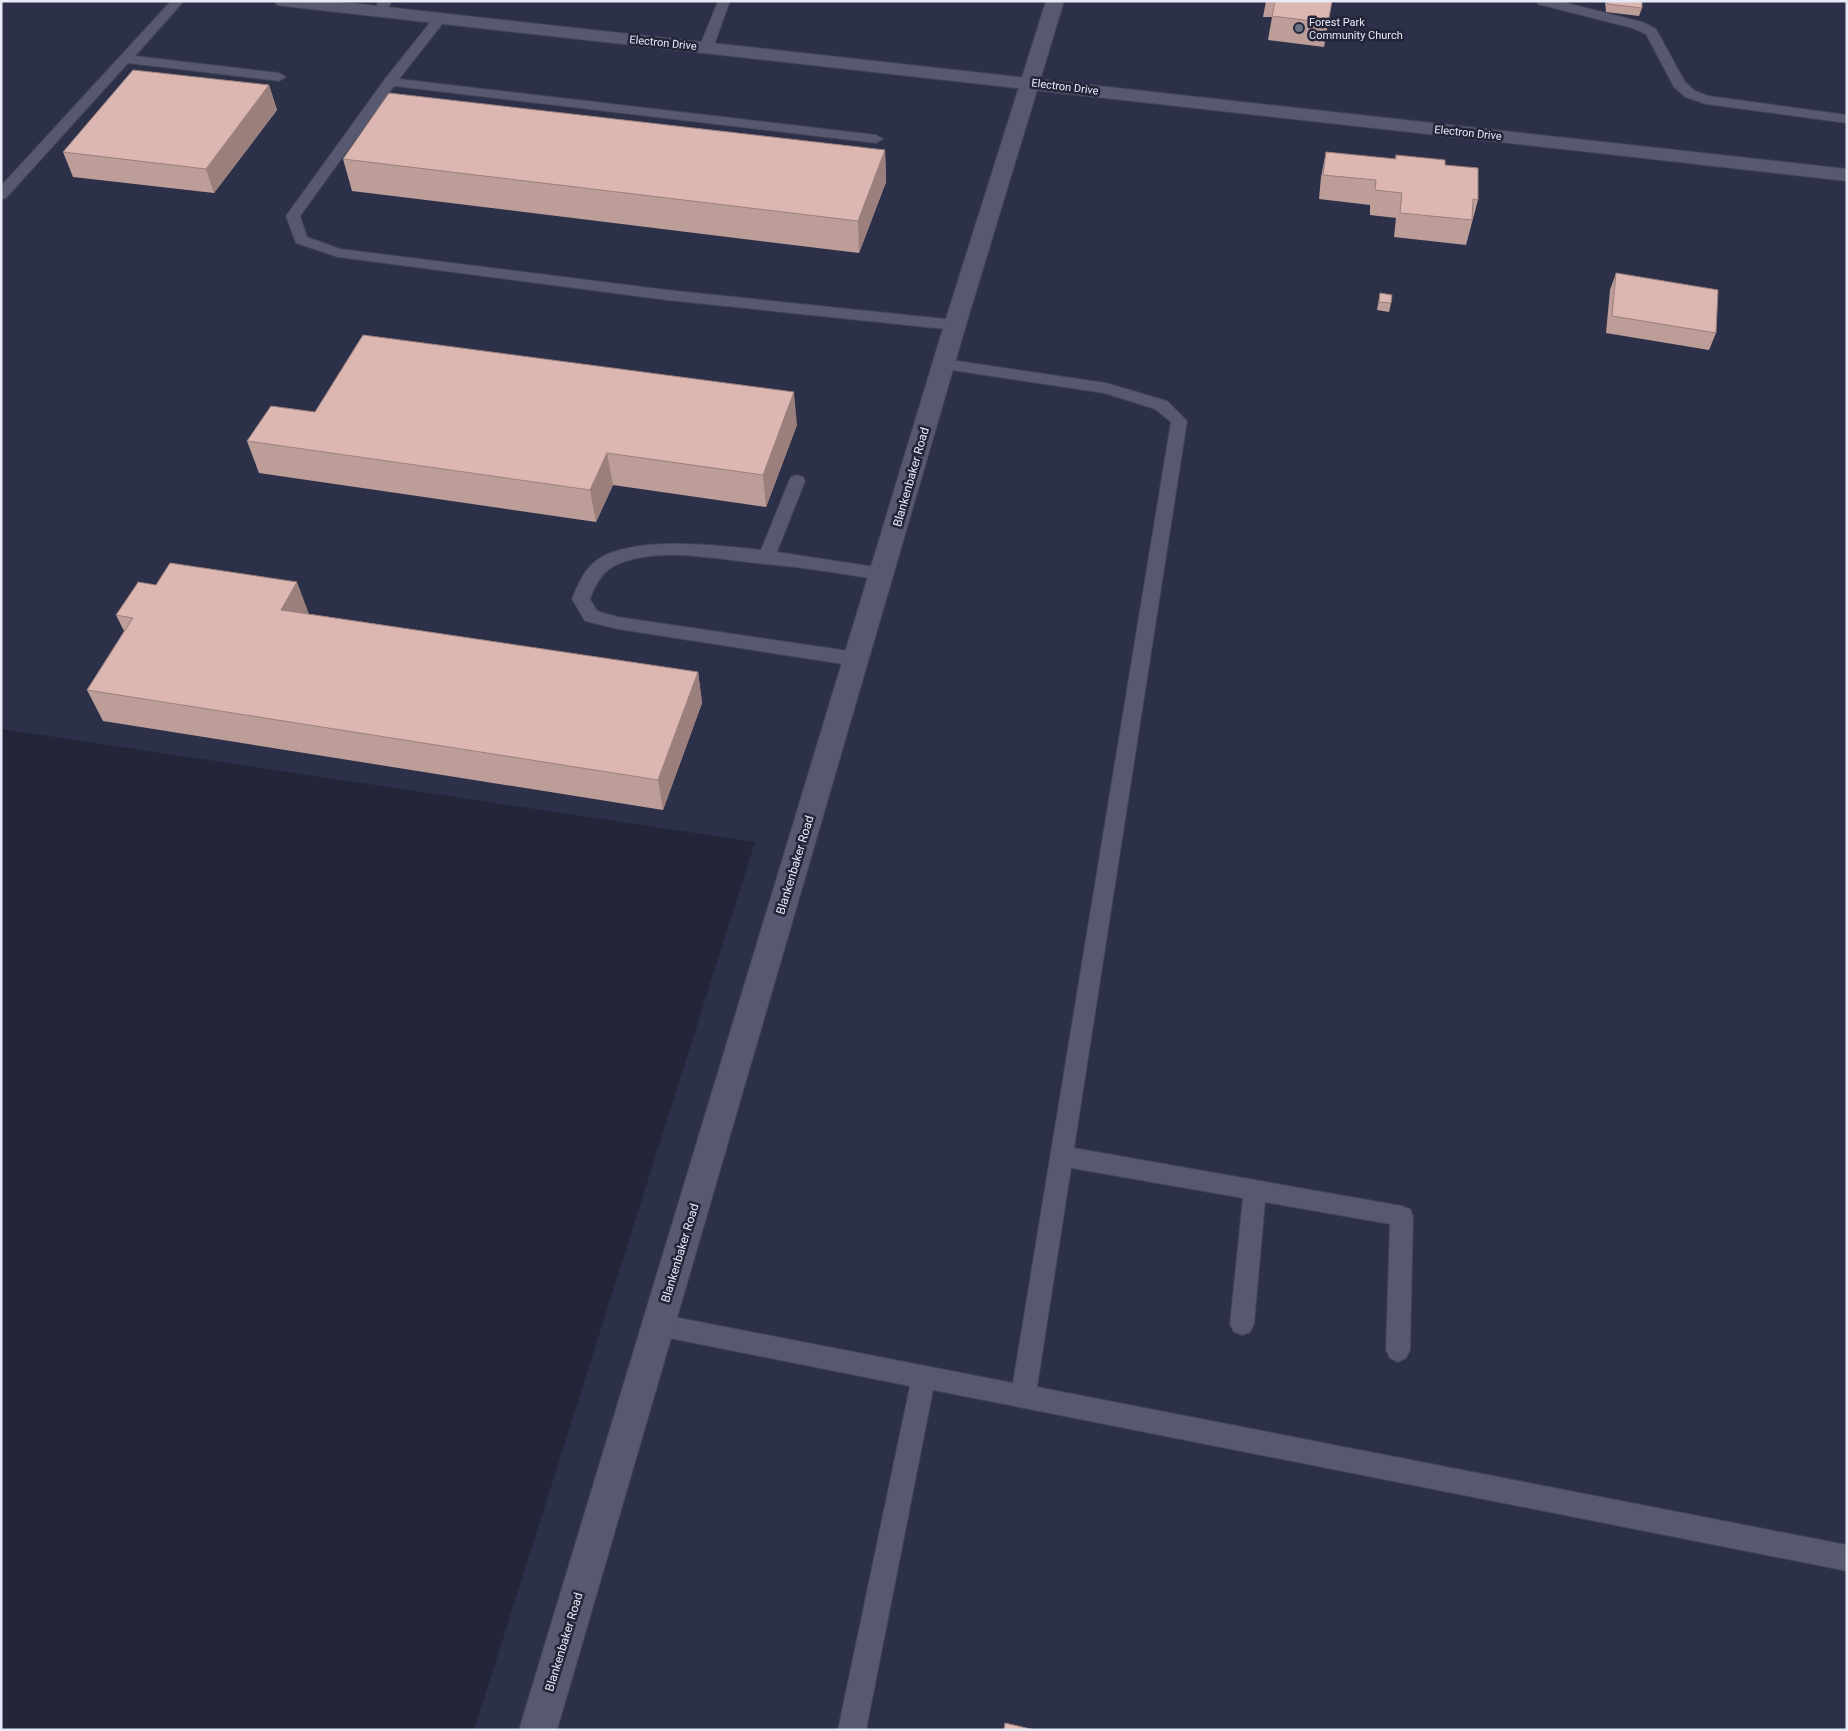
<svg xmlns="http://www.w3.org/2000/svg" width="1848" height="1731" viewBox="0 0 1848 1731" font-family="Roboto,sans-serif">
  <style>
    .built { fill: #2d3049 }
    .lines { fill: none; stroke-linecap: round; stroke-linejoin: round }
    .service-casing { stroke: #424353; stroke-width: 2 }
    .minor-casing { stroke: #424353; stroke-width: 2 }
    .tertiary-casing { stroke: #424353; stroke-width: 2 }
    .service { fill: #56596f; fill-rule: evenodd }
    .minor { fill: #56596f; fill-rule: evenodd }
    .tertiary { fill: #56596f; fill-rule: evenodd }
    .wall { fill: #bd9d98 }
    .shaded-wall { fill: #9a7f7c }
    .building { fill: #dcb6b1; stroke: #9a7f7c }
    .worship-dot { fill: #6b7280; stroke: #232539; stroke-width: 2 }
    .labels { text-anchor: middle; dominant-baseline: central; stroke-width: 5; stroke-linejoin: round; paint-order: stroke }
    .far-poi-label { font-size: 11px; fill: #e8eaf7; stroke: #232539; text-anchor: start }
    .far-street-label { font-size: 11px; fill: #e8eaf7; stroke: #232539 }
    .street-label { font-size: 12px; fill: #e8eaf7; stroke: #232539 }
  </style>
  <rect width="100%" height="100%" fill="#232539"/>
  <path class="built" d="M1,1H1847V1730H474L755,842L1,729Z"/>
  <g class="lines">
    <g class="service-casing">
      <path id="service" d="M171,1H184L135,56L279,73L286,77L279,81L128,63L6,198L1,199V186Z
        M379,1H392L384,15L379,16L373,12Z
        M718,1H730L713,48L711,51H701L699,48Z
        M1537,1H1559L1642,22L1656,29L1685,82L1695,91L1709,96L1847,115V123L1706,104L1685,97L1674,87L1646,34L1632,28L1538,4Z
        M441,14L447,18L399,79L876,135L883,139L876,143L394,86L300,216L307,237L340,249L667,290L955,320L963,325L955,330L667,300L338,257L296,243L286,216L385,79L436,15Z
        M944,359L1106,383L1167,401L1187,421L1074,1148L1402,1206L1410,1209L1413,1216L1410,1350L1406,1358L1398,1362L1390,1358L1386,1350L1390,1224L1265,1202L1254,1324L1250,1332L1242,1335L1234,1332L1230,1324L1243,1198L1071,1168L1037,1387L1847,1545V1571L933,1390L866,1730H838L910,1386L659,1336L651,1333L647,1325L651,1317L659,1314L1013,1383L1171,422L1155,409L1104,393L938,368L936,364L938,360Z
        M797,475L803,477L805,481L777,552L882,568L888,570L891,574L888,578L882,580C843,574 804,567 765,564C720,560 657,545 614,566C601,573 595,586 590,599L597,611L618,617L856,652L862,654L865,659L862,664L856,666L618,629L585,621L572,599C578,585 584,569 597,560C633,535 718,545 761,550L789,481L791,477Z"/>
    </g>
    <g class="minor-casing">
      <path id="minor" d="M1046,1H1064L966,325L557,1730H519L944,325Z"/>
    </g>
    <g class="tertiary-casing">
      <path id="tertiary" d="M274,1H333L1847,169V181L283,6L277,5Z"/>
    </g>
    <use href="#service" class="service"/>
    <use href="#minor" class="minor"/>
    <use href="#tertiary" class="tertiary"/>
  </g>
  <path class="wall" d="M1266,1H1332L1324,47L1268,40L1272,17H1263Z
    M1605,1H1642V8L1639,16L1606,12Z
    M269,85L277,110L214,193L73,177L63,152Z
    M885,150L886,182L859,253L352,191L343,159Z
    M1326,152L1395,159L1396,155L1445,165L1478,200L1466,245L1394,237L1396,218L1370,215V205L1319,199L1321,177Z
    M1616,273L1716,333L1709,350L1606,333L1610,290Z
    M1380,293L1391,303L1389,312L1377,310Z
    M315,412L797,425L766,507L613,485L596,522L259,473L247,441Z
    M309,614L698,672L702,703L663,810L103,721L87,690L124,631L116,615Z"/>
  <path class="shaded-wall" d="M269,85L277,110L214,193L206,169Z
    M885,150L886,182L859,253L858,221Z
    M794,392L797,425L766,507L763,475Z
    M607,453L613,485L596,522L590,490Z
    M297,582L309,614L294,642L281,610Z
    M698,672L702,703L663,810L658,780Z"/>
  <path class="building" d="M1275,1H1332L1328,23L1272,16Z
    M1608,1H1642V8L1608,4Z
    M133,70L269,85L206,169L63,152Z
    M389,93L885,150L858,221L343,159Z
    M1326,152L1396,159V155L1445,160V165L1478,168V200L1473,199L1472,220L1400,213L1402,193L1375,190L1376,180L1323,175Z
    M1616,273L1718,290L1716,333L1612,316Z
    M1380,293L1392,295L1391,303L1379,302Z
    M363,335L794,392L763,475L607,453L590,490L247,441L271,406L315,412Z
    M170,563L297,582L281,610L698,672L658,780L87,690L133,618L116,615L137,584L138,582L156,585Z
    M1005,1723L1035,1730H1004Z"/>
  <circle class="worship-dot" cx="1299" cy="28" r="5"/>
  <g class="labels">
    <g class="far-poi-label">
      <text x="1309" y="22">Forest Park<tspan x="1309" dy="13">Community Church</tspan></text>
    </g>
    <g class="far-street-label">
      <text transform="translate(663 43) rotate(6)">Electron Drive</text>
      <text transform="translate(1065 87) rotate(7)">Electron Drive</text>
      <text transform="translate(1468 133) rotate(6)">Electron Drive</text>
    </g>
    <g class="street-label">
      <text transform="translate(911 477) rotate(-74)">Blankenbaker Road</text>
      <text transform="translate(795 865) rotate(-73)">Blankenbaker Road</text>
      <text transform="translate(680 1253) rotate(-73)">Blankenbaker Road</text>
      <text transform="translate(564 1642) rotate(-73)">Blankenbaker Road</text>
    </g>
  </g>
  <rect width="1848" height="1731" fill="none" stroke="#e8eaf7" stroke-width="5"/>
</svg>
